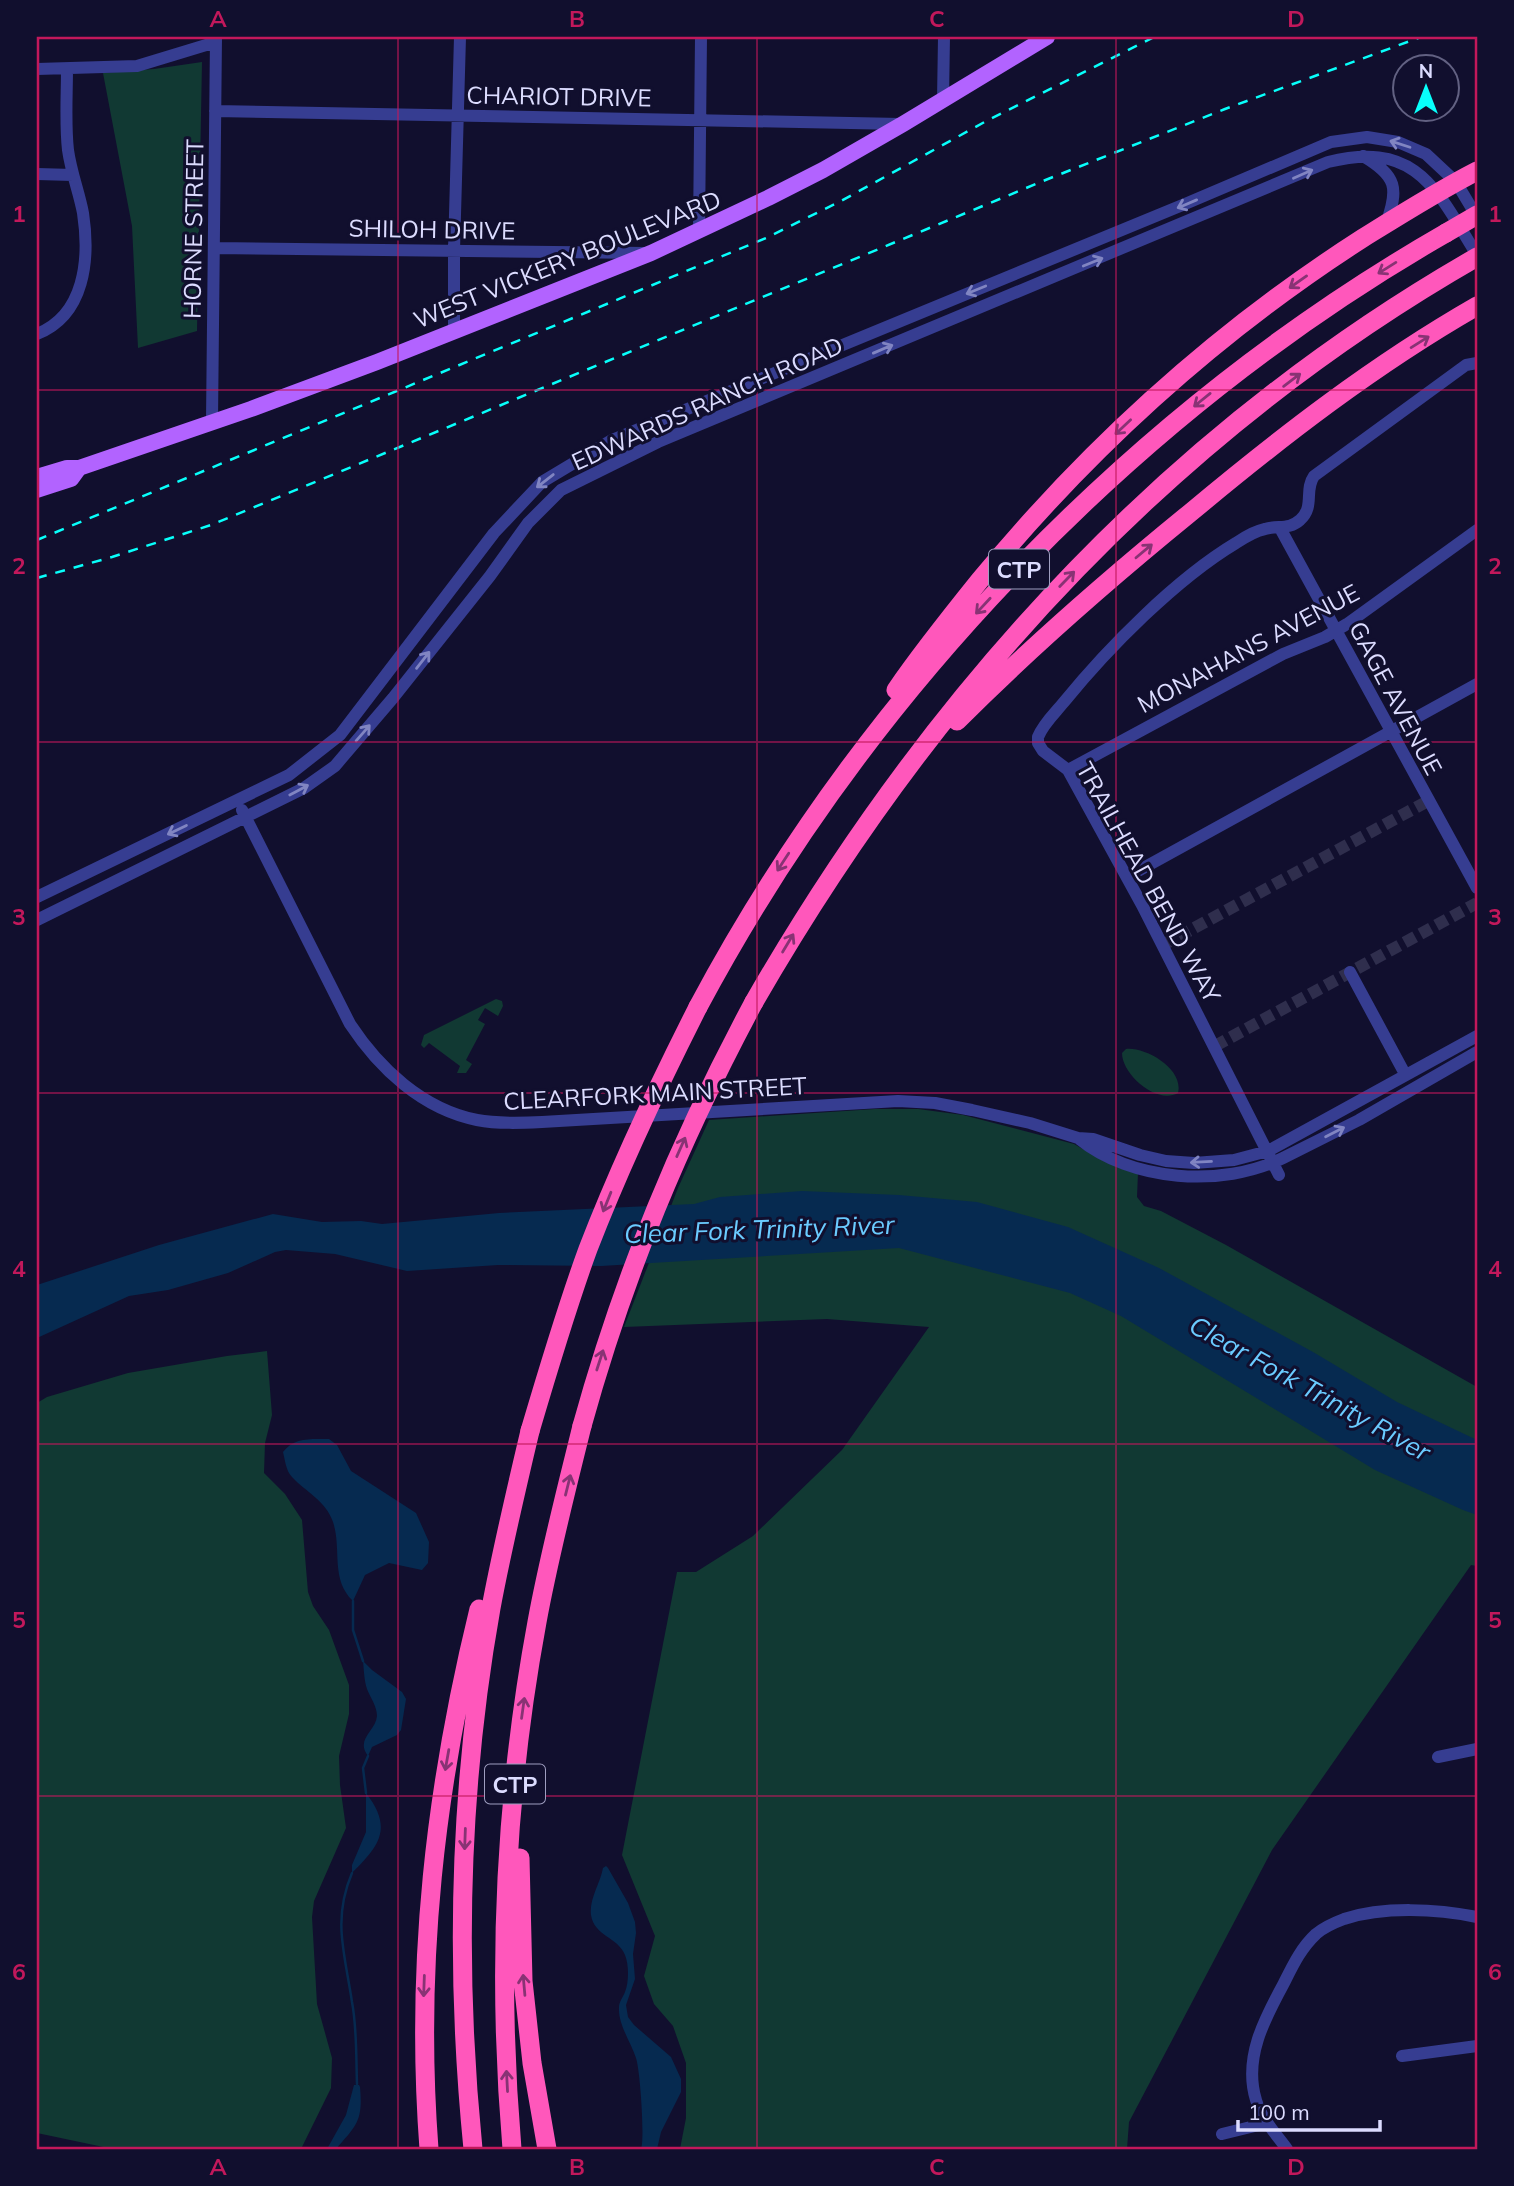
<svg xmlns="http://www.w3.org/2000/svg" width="1514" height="2186" viewBox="0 0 1514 2186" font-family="Mulish,sans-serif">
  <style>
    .green { fill: #113933 }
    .water { fill: #062a50 }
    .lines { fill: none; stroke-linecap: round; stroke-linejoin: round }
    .stream { stroke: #062a50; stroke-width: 2.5 }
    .minor-tunnel { stroke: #2f2e4d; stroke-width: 12; stroke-dasharray: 12 6; stroke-linecap: butt }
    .minor { stroke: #363d91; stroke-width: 12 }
    .major { stroke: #b263ff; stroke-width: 16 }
    .highway { stroke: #ff57bb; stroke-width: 19 }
    .rail { stroke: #08fffb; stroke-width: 2.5; stroke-dasharray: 10 9; stroke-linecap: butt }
    .highway-bridge { stroke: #ff57bb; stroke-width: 19 }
    .oneway { stroke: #8185c2 }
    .oneway2 { stroke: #883374 }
    .grid { fill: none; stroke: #c2185b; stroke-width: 2; stroke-opacity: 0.55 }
    .labels { text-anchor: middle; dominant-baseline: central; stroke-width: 6; stroke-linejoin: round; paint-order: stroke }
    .shield { fill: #110f2e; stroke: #9f9ec0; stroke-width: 2 }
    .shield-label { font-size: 23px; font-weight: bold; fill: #dcdcff }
    .street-label { font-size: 24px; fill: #dcdcff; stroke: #110f2e }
    .water-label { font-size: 26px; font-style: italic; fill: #6acbff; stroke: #110f2e }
    .neatline { fill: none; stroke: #c2185b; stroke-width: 2.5 }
    .grid-label { font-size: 23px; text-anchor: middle; font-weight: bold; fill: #c2185b }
  </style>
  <rect width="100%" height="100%" fill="#110f2e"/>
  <path class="green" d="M202,62L197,331L138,348L132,226L103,73L154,69Z
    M496,999L502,1001L503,1006L498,1016L485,1008L478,1020L485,1024L466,1060L472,1064L466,1073H457L460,1066L429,1043L424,1048L421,1045L424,1035Z
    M1126,1049C1146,1047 1184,1069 1178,1093C1156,1105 1122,1074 1122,1053Z
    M875,1109H918L963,1115L1074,1144L1106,1162L1138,1173L1137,1197L1144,1206L1161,1211L1226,1245L1477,1387V1566L1471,1565L1272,1850L1129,2122L1127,2149H680L686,2118V2063L673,2026L654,2004L644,1976L655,1936L622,1855L677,1572H696L753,1536L842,1450L929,1327L827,1319L624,1327L678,1188L709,1120Z
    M267,1351L272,1415L265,1443L264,1473L285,1494L302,1520L308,1592L313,1606L329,1630L349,1685V1714L339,1756L340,1785L346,1828L314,1901L312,1917L317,2004L332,2058L331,2088L301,2149H113L37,2133V1403L47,1397L128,1373L227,1356Z"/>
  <path class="water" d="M802,1191L899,1195L977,1202L1068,1227L1159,1268L1313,1352L1397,1402L1477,1440V1515L1463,1510L1375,1470L1121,1316L1070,1293L899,1248L601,1266L498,1265L407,1271L335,1254L286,1250L275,1252L228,1273L168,1290L129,1296L37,1338V1285L159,1245L273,1214L322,1222L361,1221L382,1224L499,1213L694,1204L720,1197Z
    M329,1439L337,1445L351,1471L416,1513L429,1542L428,1563L422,1570L389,1563L365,1575L353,1601C330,1579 342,1549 333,1522C326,1501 306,1492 292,1477C286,1471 285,1460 283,1452C294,1437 311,1439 329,1439Z
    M363,1661L372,1670L402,1692L406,1699L401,1730L397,1735L372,1747L368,1756C355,1739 376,1731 377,1716C377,1706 370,1697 367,1689C364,1680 364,1670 363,1661Z
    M366,1793C393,1828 380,1845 352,1873V1865L366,1832Z
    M606,1866L608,1868L628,1903L635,1922L636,1933L633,1954L635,1979L626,2005L628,2017L634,2025L671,2057L681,2079V2092L661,2132L657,2149H641C645,2139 640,2069 636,2058C631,2042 618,2025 619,2007C619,2002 623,1997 625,1992C629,1982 629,1965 625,1955C618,1937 594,1936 591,1915C589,1899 600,1884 603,1868Z
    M354,2085H359L360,2087C363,2121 357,2125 336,2149H327L346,2115Z"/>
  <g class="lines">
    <path class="stream" d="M353,1601V1630L363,1661
      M366,1793L363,1768L368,1756
      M352,1873C332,1920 345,1954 352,2002C357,2028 356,2057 357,2084"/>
    <path class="minor-tunnel" d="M1163,945L1428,801
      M1215,1046L1477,903"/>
    <path class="minor" d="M37,69L137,66L216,42
      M943,100L944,37
      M215,111L901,124
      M1363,156C1397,176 1399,188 1386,224
      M37,174L73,175
      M699,231L701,37
      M214,248L647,253
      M454,330V250L460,37
      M37,334C85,315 90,259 83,213C79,192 71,172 68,150C65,124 67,95 67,69
      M212,421L216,37
      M1280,528L1477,888
      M1068,770L1283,654L1325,637L1347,624L1477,530
      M242,810L350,1024C379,1068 422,1109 477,1120C498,1124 521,1123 542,1122L898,1101L935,1103L972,1110L1030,1123L1078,1138L1093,1139L1140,1155L1166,1161L1194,1163L1234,1160L1268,1151L1477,1036
      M1127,877L1477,684
      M37,897L289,775L340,735L494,533L542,482L612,440L1185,204L1331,142L1367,137L1398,142L1426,154L1456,182L1477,217
      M37,920L304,788L335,766L393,698L490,576L528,523L561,490L658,442L1328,162C1417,140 1436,189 1477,255
      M1350,972L1405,1074
      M1078,1138C1132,1182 1222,1188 1283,1158L1359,1120L1477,1052
      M1279,1175L1142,905L1068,770L1043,751L1038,743V737C1043,724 1055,713 1064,702C1108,648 1176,579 1236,543C1245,537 1255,531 1265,529C1278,525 1289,530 1300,520C1315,507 1304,490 1314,476L1466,365L1477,363
      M1438,1757L1477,1749
      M1402,2056L1477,2046
      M1222,2134L1267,2123
      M1287,2149C1276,2134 1261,2118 1256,2100C1243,2058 1265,2018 1284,1983C1293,1965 1301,1948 1316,1934C1323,1928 1336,1922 1344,1919C1384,1906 1437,1909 1477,1917"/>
    <path class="major" d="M37,477L67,468H79L251,409L377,362L651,253L768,198L823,170L903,124L1047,37
      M37,490L71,479L79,468"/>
    <path class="highway" d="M896,690C922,652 951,616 980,580C1089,448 1218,331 1363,238C1400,215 1438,191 1477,171
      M957,721C1031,647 1109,579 1190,513C1281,437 1374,365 1477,306
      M754,1002C932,693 1166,435 1477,257
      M698,1007C867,690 1134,412 1446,233
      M520,1858L523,1981L532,2063L547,2149
      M429,2149C415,1964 435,1789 479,1609
      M473,2149C455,1969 459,1787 491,1608C502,1549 516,1490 530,1431
      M512,2149C497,1974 505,1795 537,1622C549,1556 566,1491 582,1426"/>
    <path class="rail" d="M37,540L766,238L841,201L990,119L1154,37
      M37,578L112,557L211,525L1048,179L1225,109L1421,37"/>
    <path class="highway-bridge" d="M1446,233L1477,215
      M582,1426C624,1274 680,1140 754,1002
      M530,1431C548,1370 566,1309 588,1249C620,1166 658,1086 698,1007"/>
  </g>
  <defs><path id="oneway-shaft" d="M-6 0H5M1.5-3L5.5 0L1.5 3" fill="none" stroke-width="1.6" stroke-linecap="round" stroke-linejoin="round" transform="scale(1.75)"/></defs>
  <g class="oneway">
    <use href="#oneway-shaft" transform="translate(1400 144) rotate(-162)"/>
    <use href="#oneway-shaft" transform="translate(1303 174) rotate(-24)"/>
    <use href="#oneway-shaft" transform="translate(1187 204) rotate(157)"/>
    <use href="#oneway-shaft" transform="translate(1093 262) rotate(-22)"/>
    <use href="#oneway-shaft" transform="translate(976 290) rotate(158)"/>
    <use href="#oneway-shaft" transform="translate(883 349) rotate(-23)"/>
    <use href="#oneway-shaft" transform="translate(545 481) rotate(142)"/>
    <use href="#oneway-shaft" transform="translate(423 660) rotate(-52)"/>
    <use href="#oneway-shaft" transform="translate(363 733) rotate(-49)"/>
    <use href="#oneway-shaft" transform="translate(299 790) rotate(-28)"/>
    <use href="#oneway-shaft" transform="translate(177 830) rotate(154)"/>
    <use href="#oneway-shaft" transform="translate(1335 1132) rotate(-27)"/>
    <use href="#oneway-shaft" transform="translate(1201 1162) rotate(177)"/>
  </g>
  <g class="oneway2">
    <use href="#oneway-shaft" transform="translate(1387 268) rotate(148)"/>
    <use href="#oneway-shaft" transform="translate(1298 282) rotate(145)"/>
    <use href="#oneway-shaft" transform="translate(1420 342) rotate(-32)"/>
    <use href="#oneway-shaft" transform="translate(1292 380) rotate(-37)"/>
    <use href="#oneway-shaft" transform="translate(1202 400) rotate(141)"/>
    <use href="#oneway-shaft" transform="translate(1123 427) rotate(137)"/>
    <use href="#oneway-shaft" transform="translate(1144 551) rotate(-40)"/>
    <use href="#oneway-shaft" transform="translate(1067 579) rotate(-46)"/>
    <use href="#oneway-shaft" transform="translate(983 606) rotate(133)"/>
    <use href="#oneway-shaft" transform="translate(783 862) rotate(123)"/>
    <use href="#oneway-shaft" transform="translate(788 943) rotate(-59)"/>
    <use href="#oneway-shaft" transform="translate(681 1147) rotate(-66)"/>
    <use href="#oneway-shaft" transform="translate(607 1202) rotate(112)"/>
    <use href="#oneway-shaft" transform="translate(600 1360) rotate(-72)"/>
    <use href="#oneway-shaft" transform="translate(568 1485) rotate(-76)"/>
    <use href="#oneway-shaft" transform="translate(523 1708) rotate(-82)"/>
    <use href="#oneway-shaft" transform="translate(447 1760) rotate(100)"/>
    <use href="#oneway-shaft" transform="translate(465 1839) rotate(92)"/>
    <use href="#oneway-shaft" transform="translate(524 1985) rotate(-95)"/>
    <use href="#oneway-shaft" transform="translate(424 1986) rotate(92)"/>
    <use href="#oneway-shaft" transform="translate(507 2081) rotate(-93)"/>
  </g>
  <path class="grid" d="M398,37V2149M757,37V2149M1116,37V2149M37,390H1477M37,742H1477M37,1093H1477M37,1444H1477M37,1796H1477"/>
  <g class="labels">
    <g class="shield">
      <rect x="989" y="549.5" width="60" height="39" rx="5"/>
      <rect x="485" y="1764.5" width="60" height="39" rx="5"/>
    </g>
    <g class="shield-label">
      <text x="1019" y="569">CTP</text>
      <text x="515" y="1784">CTP</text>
    </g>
    <g class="street-label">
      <text transform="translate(559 96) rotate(1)">CHARIOT DRIVE</text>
      <text transform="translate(193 229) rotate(-89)">HORNE STREET</text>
      <text transform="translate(432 229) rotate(1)">SHILOH DRIVE</text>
      <text transform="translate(567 259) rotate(-22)">WEST VICKERY BOULEVARD</text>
      <text transform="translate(707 403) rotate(-24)">EDWARDS RANCH ROAD</text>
      <text transform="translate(1248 648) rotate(-28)">MONAHANS AVENUE</text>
      <text transform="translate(1396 698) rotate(62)">GAGE AVENUE</text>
      <text transform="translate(1149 882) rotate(61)">TRAILHEAD BEND WAY</text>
      <text transform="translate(655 1093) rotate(-3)">CLEARFORK MAIN STREET</text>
    </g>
    <g class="water-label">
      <text transform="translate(759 1229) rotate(-2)">Clear Fork Trinity River</text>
      <text transform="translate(1310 1388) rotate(29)">Clear Fork Trinity River</text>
    </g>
  </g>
  <rect width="1514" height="2186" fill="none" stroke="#110f2e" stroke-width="77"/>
  <g transform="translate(1426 88)"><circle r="33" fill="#110f2e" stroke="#626182" stroke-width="2"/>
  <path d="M0-5L12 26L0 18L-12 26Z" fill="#08fffb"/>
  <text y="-10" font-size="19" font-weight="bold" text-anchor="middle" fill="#dcdcff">N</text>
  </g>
  <path d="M1238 2120v10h142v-10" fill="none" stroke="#dcdcff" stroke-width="3.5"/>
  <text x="1248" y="2120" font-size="21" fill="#dcdcff" stroke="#110f2e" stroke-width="5" paint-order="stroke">100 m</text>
  <rect x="38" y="38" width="1438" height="2110" class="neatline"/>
  <g class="grid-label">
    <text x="218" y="27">A</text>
    <text x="577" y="27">B</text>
    <text x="937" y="27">C</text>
    <text x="1296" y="27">D</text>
    <text x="19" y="222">1</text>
    <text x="1495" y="222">1</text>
    <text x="19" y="574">2</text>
    <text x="1495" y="574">2</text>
    <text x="19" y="925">3</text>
    <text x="1495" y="925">3</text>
    <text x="19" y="1277">4</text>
    <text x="1495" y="1277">4</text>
    <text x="19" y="1628">5</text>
    <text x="1495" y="1628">5</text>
    <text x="19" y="1980">6</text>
    <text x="1495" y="1980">6</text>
    <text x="218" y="2175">A</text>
    <text x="577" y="2175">B</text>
    <text x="937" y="2175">C</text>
    <text x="1296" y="2175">D</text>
  </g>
</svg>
